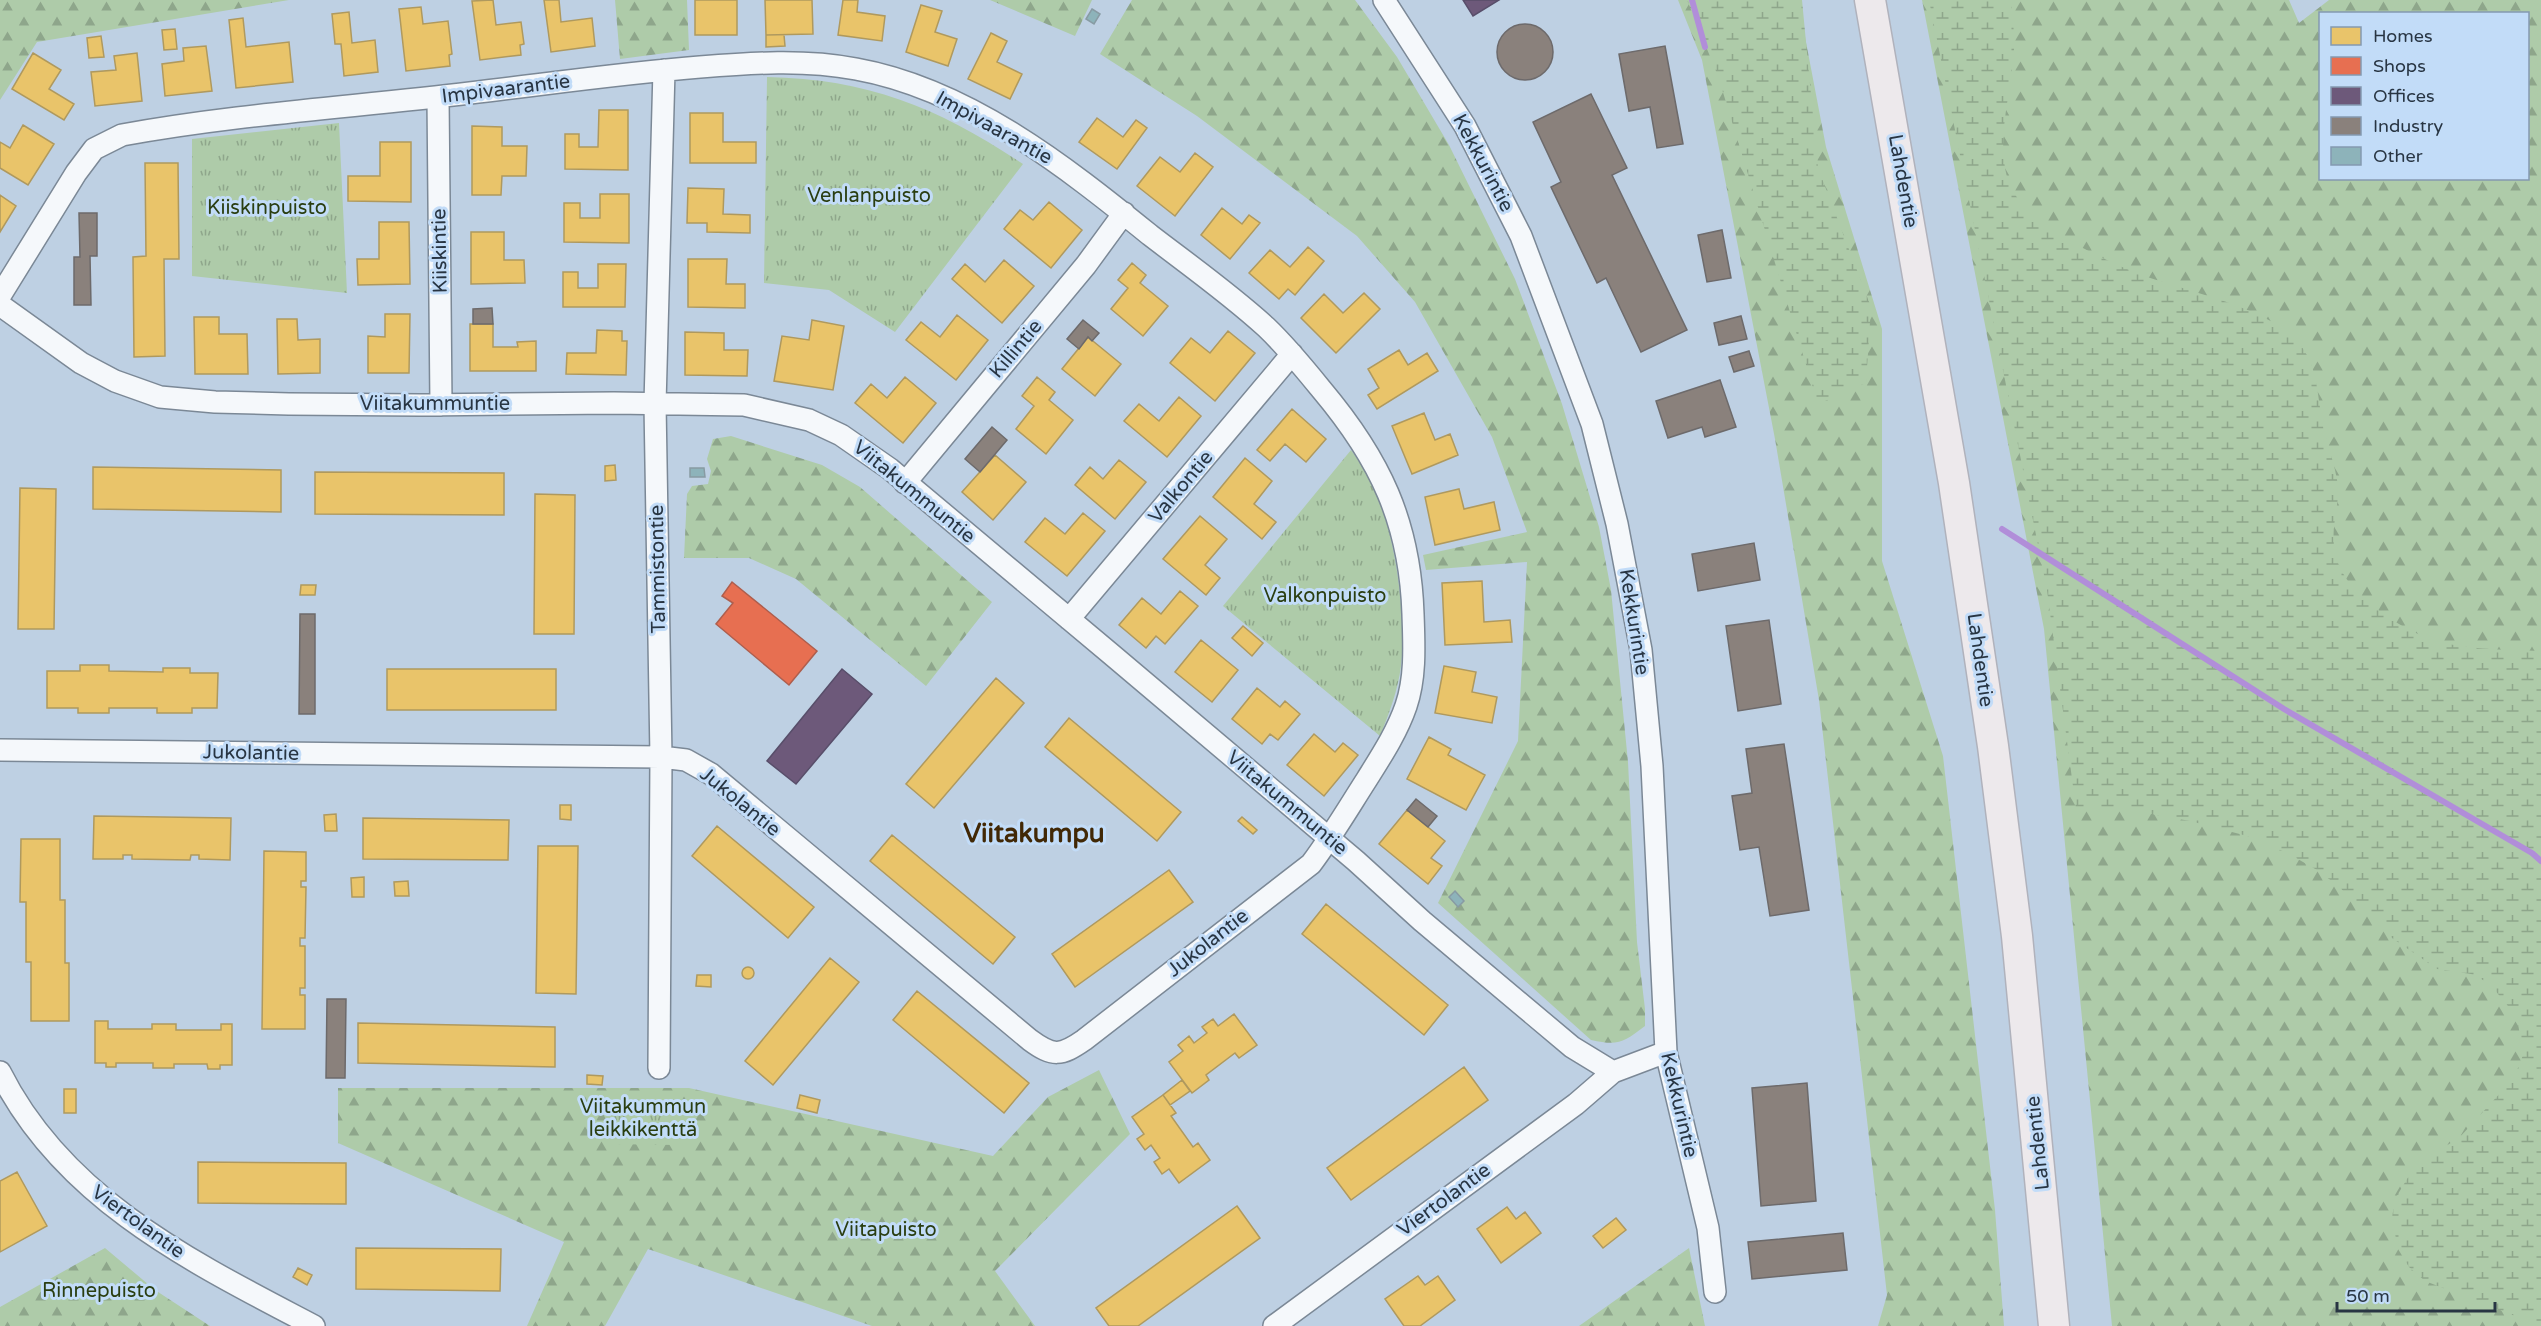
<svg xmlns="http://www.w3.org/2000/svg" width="2541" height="1326" viewBox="0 0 2541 1326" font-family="'Varela Round',sans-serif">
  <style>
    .forest { fill: url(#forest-firs); fill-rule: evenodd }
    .wetland { fill: url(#wetland-marsh) }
    .park { fill: url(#park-tufts) }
    .homes { fill: #e9c46a; stroke: #af995e; stroke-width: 1.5 }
    .shops { fill: #e76f51; stroke: #ae5e4d; stroke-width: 1.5 }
    .offices { fill: #6d597a; stroke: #584e6a; stroke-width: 1.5 }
    .industry { fill: #8a817c; stroke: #6d6a6b; stroke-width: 1.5 }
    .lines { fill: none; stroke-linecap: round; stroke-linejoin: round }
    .stream { stroke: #b18ed9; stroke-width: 6 }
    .building { fill: #8db3ba; stroke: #889ba3; stroke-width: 1.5 }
    .minor-casing { stroke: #7b8896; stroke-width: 24 }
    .highway-casing { stroke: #b0b2bc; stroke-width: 33 }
    .minor { stroke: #f5f8fb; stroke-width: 21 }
    .highway { stroke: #ede9ec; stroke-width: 30 }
    .labels { text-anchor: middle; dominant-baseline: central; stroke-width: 6; stroke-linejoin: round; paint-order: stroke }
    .street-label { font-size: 20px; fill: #283543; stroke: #c2dcf8 }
    .park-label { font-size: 20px; fill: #2a3e11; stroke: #c2dcf8 }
    .district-label { font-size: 26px; font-weight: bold; fill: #412806; stroke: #c2dcf8 }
  </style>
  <defs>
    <pattern id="forest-firs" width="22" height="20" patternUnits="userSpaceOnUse" patternTransform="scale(1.5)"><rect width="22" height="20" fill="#aecba9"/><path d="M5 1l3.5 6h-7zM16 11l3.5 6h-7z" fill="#8ea68b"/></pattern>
    <pattern id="wetland-marsh" width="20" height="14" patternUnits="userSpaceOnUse" patternTransform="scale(1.5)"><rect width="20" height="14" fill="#aecba9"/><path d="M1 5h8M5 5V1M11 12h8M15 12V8" fill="none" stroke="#8ea68b"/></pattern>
    <pattern id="park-tufts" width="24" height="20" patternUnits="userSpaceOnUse" patternTransform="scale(1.5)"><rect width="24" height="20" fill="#aecba9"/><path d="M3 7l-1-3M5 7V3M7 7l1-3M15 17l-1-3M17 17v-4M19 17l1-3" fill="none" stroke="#8ea68b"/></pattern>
  </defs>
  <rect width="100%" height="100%" fill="#bed0e3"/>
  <path class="forest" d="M0,0H289L37,42L0,100Z
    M615,0H687L689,50L620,59Z
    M990,0H1092L1075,36Z
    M1132,0H1355L1397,57L1449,145L1515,279L1562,404L1599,527L1611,590L1628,762L1637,942L1645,1009V1026C1623,1043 1618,1046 1591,1040L1438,903L1518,741L1527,562L1426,570L1423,555L1527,532L1492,437L1415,302L1357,236L1197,116L1100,54Z
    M1678,0H1798L1826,147L1882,329V561L1943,756L1995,1210L2004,1326H1878L1887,1295L1819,700L1775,439L1702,60Z
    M1922,0H2289L2299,23L2329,0H2541V1326H2112L2044,629ZM2320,14H2528V178H2320Z
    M731,436L822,465L860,487L992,602L926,686L796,579L749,558H684L687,494L692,486L708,484L711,471L707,459L713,439Z
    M1099,1070L1130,1134L995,1271L1035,1326H872L648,1249L605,1326H527L564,1242L338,1143V1088H689L993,1156L1048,1097Z
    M105,1248L155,1290L210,1326H0V1307Z
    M1689,1248L1705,1326H1579Z"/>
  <path class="wetland" d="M1687,0H1802L1818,168L1871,307L1866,383L1818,404L1718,76Z
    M1929,0H2011C2012,16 2015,33 2014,49C2012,91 1996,136 2007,177C2013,198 2027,210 2043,222C2071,244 2107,261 2139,274C2181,290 2268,307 2297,341C2317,363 2317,391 2322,420C2325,442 2336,464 2338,487C2339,509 2330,529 2335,551C2339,575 2355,591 2373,606C2431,652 2471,648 2541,651V1326L2425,1281L2409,1267L2398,1249L2392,1218L2395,1199L2416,1164L2459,1138L2514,1078L2523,1055L2517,1017L2489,983L2471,974L2437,969L2392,938L2337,885L2317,870L2289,854L2251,837L2190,821L2129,810L2076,809L2047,590Z"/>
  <path class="park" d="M767,77C869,79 939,108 1023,164L895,332L829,290L764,283Z
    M339,123L347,293L192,276V139Z
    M1351,450C1360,463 1369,475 1375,489C1395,535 1407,616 1401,666C1398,690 1389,714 1380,736L1223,606Z
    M609,1092L678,1094L677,1145L608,1144Z"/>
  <path class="homes" d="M493,0L496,25L521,22L524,44L520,45L521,55L480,60L472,1Z
    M544,0H559L561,22L592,18L595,46L551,52Z
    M695,0H737V35H695Z
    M765,0H812L813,34L766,35Z
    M843,0H858L857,12L885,16L882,41L838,35Z
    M921,5L942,11L935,32L957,39L948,66L906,52Z
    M421,7L423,24L448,21L452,54L449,55L450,66L406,71L399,9Z
    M349,12L352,43L375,40L378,72L344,76L341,44H335L332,14Z
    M243,18L246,47L289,42L293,82L236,88L229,20Z
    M175,29L177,49L164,50L162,30Z
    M991,33L1007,41L997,62L1022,74L1010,99L968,79Z
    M766,35H784L785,46L766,47Z
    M101,36L104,57L89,58L87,38Z
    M206,46L212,91L165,96L162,64L184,61L183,48Z
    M33,53L61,70L49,89L74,104L64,120L12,89Z
    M137,53L142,101L95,106L91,72L116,70L114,56Z
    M599,110H628V170L565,169V134H579V147H598Z
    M690,113H723V142H756V163H690Z
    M1097,118L1123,137L1136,120L1147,128L1117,169L1079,142Z
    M23,125L54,144L28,185L0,168V142L10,148Z
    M472,126L502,127V146H527L526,176H502L501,195H472Z
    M380,142H411V202L348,201V176H380Z
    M1195,153L1213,167L1175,216L1137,186L1160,157L1180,172Z
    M145,163H178L179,259H164L165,356L134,357L133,257L146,256Z
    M688,188L724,189L723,214L750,215V233L707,232V223H687Z
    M600,194H629V243L564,242V203H580V218H600Z
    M0,195L16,206L0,232Z
    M1049,202L1082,230L1051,268L1004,229L1020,210L1033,220Z
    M1222,208L1242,224L1249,215L1260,223L1230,259L1201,235Z
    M379,222H409L410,284L358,285L357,259H379Z
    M471,232H504V260H524L525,283L471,284Z
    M1308,247L1324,261L1295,295L1288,289L1279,299L1249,273L1270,250L1290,267Z
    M688,259H727L726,284H745V308L688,307Z
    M1004,260L1034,286L1002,323L952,279L965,264L985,282Z
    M1132,263L1146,275L1140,283L1168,306L1143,336L1111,309L1128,288L1118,280Z
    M598,264H626L625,307H563V272H578V288H598Z
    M1364,293L1380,309L1336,353L1301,318L1324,294L1343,313Z
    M385,314H410L409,373H368V336L385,337Z
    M957,315L988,340L956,380L906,340L921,322L940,337Z
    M194,317H219V334H247L248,374H195Z
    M277,319H297L298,340L320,339V373L278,374Z
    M812,320L844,326L833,390L774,381L782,336L809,340Z
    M470,324H493V347H518L517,342L536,341V371H470Z
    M597,330L622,331V341H627L626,375L566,374L567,353H596Z
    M1228,331L1255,353L1215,401L1170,363L1191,338L1210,353Z
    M685,332L724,333V350H748L747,376L685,375Z
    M1088,337L1121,364L1095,396L1062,369Z
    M1399,350L1408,365L1427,353L1438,371L1377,409L1368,395L1379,388L1368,369Z
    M905,377L936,403L903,443L855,403L871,384L887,398Z
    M1037,377L1055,392L1049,400L1073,420L1046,454L1016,429L1034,406L1022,396Z
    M1179,397L1201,416L1167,457L1124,421L1139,404L1159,421Z
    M1292,409L1326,439L1306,462L1285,444L1270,461L1257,450Z
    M1424,413L1435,440L1450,434L1458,455L1412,474L1392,426Z
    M995,455L1026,482L993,520L962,492Z
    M1245,458L1272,481L1254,504L1276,522L1262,539L1213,497Z
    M1119,460L1146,482L1115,519L1075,485L1090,467L1103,479Z
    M615,465L616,480L605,481V466Z
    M93,467L281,470V512L93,509Z
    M315,472L504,473V515L315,514Z
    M20,488L56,489L54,629H18Z
    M1459,489L1464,509L1494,502L1500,530L1435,545L1425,497Z
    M535,494L575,495L574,634H534Z
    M1083,513L1105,531L1067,576L1025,542L1045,518L1065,534Z
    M1200,516L1227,539L1205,565L1220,578L1206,595L1163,559Z
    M1482,581L1484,622L1510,620L1512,642L1445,645L1442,583Z
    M301,585H316L315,595H300Z
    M1180,591L1198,606L1165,644L1156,636L1146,648L1119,625L1142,598L1161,614Z
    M1243,626L1263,643L1252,656L1232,638Z
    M1201,640L1238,670L1212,702L1175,672Z
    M80,665H109V671L163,672V668H190V673H218L217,708H192V713H157V708H109V713H78V708H47V671H80Z
    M1444,666L1476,672L1472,692L1497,697L1492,723L1435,713Z
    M387,669H556V710H387Z
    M996,678L1024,703L934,808L906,784Z
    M1257,688L1280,707L1285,701L1300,714L1278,740L1270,734L1262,744L1232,719Z
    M1069,718L1181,812L1157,841L1045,747Z
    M1314,734L1335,752L1343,743L1358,755L1324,796L1287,765Z
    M1429,737L1451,749L1448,755L1485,775L1466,810L1407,779Z
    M560,805H571V820L560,819Z
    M1407,810L1445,841L1431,858L1442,866L1428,884L1379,844Z
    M336,814L337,831H325L324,815Z
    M94,816L231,818L230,860L199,859V855H191L190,860L132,859V855H123V859H93Z
    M1242,817L1257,830L1253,834L1238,821Z
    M363,818L509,820L508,860L363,859Z
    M717,826L814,907L788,938L692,856Z
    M892,835L1015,937L993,964L870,861Z
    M21,839H60V900H65V963H69V1021H31V962H26V902H20Z
    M538,846H578L576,994L536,993Z
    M264,851L306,852V881H301V887H306L305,938H300V946H305V988H300V995H305V1029H262Z
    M1169,870L1193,902L1075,987L1052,954Z
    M364,877V897H352L351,878Z
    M408,881L409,896H395L394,882Z
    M1326,904L1448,1005L1424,1035L1302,934Z
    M830,958L859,982L773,1085L745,1061Z
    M742 973a6 6 0 1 1 12 0a6 6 0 1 1-12 0Z
    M697,975H711V987L696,986Z
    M917,991L1029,1083L1004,1113L893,1020Z
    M1234,1014L1257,1045L1239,1058L1235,1053L1206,1075L1209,1080L1192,1093L1169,1062L1183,1051L1178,1045L1189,1036L1194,1043L1207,1033L1202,1027L1213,1019L1218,1026Z
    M95,1021H108V1029H152V1024H176V1030H221V1024H232V1065H220V1069H208L207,1064H174V1068H153V1063H116V1067H106V1063H95Z
    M358,1023L555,1027V1067L358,1063Z
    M1464,1067L1488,1100L1351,1200L1327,1168Z
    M587,1075L603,1076L602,1085L587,1084Z
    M1182,1080L1190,1091L1170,1105L1163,1095Z
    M64,1089H76V1113H64Z
    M800,1095L820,1100L817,1113L797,1108Z
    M1163,1095L1176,1113L1171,1116L1193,1147L1198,1143L1210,1160L1179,1183L1169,1169L1162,1174L1154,1162L1160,1158L1151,1145L1145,1150L1137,1139L1144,1134L1132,1117Z
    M198,1162L346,1163V1204L198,1203Z
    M17,1172L47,1226L0,1252V1181Z
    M1237,1206L1260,1238L1138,1326H1109L1096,1308Z
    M1507,1207L1516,1219L1525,1212L1541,1233L1501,1263L1477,1229Z
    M1616,1218L1626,1230L1603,1248L1593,1236Z
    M356,1248L501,1249L500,1291L356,1289Z
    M298,1268L312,1275L307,1285L293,1277Z
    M1418,1276L1425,1285L1438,1276L1455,1300L1420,1326H1404L1385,1299Z"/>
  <path class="shops" d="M732,582L817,651L789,685L716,624L733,603L722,596Z"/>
  <path class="offices" d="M1463,0H1499L1473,16Z
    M842,669L872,694L796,784L767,761Z"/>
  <path class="industry" d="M1497 52a28 28 0 1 1 56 0a28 28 0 1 1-56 0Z
    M1665,46L1683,144L1657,148L1650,107L1629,111L1619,54Z
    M1591,94L1627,168L1612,175L1687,330L1641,352L1606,278L1597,283L1551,187L1561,182L1533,122Z
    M79,213H97V256H90L91,305H74V257H80Z
    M1722,230L1731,278L1707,282L1698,235Z
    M492,308L493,324H473V309Z
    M1741,316L1747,339L1719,345L1714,323Z
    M1083,320L1099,333L1092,341L1088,337L1079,349L1067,339Z
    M1749,351L1754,366L1734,372L1729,357Z
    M1720,380L1736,427L1705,437L1702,427L1668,438L1656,401Z
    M992,427L1007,440L980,472L965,459Z
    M1754,543L1760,580L1698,591L1692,554Z
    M300,614H315V714H299Z
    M1769,620L1781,704L1738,711L1726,626Z
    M1784,744L1809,910L1770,916L1759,847L1740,850L1732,796L1752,793L1746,749Z
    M1416,799L1437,816L1428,827L1407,810Z
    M327,999H346L345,1078H326Z
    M1807,1083L1816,1201L1761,1206L1752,1088Z
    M1843,1233L1847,1270L1752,1279L1748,1242Z"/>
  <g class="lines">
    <path class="stream" d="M1692,0L1705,47
      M2002,529L2284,709L2532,853L2541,861"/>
  </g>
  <path class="building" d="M1092,9L1100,14L1094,24L1086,19Z
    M690,468H704L705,477H690Z
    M1455,891L1464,901L1458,907L1449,897Z"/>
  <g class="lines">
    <g class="minor-casing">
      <path id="minor" d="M1384,0L1465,126L1521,236L1592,424L1617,524L1641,650L1652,766L1666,1052L1708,1228L1715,1292
        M438,97L441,405
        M0,296L76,173L94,149L122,135C237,114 354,107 470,93C547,84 623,73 700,67C752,63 804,59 856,69C967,89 1065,166 1150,235C1189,265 1230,294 1266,327C1286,346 1304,368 1321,389C1380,459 1410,522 1413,614C1414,644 1416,677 1406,706C1397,732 1382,755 1367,779C1349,807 1332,836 1311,864L1084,1040C1061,1056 1053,1057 1030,1040L711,774L686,760L661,757L0,750
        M0,305L81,363L115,381L160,397L215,402L289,404L420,405L614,403L744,405L809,420L841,435L890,469L1111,654L1356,861L1422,921L1572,1047L1613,1072
        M905,483L1086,265L1124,213
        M1069,619L1292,354
        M659,1068L661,757L655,404L664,70
        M0,1072C64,1200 194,1263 314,1326
        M1274,1326L1576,1104L1613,1072L1666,1052"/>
    </g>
    <g class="highway-casing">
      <path id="highway" d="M1870,0L1954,483L1993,746L2017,936L2054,1326"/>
    </g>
    <use href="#minor" class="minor"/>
    <use href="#highway" class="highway"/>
  </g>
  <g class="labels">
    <g class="street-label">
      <text transform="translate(506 89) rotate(-7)">Impivaarantie</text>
      <text transform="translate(994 128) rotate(29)">Impivaarantie</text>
      <text transform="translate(1483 163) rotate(62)">Kekkurintie</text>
      <text transform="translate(1903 181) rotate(80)">Lahdentie</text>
      <text transform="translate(440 251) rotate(-91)">Kiiskintie</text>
      <text transform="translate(1016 349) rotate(-50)">Killintie</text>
      <text x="435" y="404">Viitakummuntie</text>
      <text transform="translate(1181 487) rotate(-50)">Valkontie</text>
      <text transform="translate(914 492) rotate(39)">Viitakummuntie</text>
      <text transform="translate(658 569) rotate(-91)">Tammistontie</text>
      <text transform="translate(1634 622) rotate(81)">Kekkurintie</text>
      <text transform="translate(1980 660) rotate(82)">Lahdentie</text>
      <text transform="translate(251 753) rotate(1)">Jukolantie</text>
      <text transform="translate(740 802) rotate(39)">Jukolantie</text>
      <text transform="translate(1287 803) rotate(40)">Viitakummuntie</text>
      <text transform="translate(1208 943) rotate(-38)">Jukolantie</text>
      <text transform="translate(1679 1105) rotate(77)">Kekkurintie</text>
      <text transform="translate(2038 1143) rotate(-96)">Lahdentie</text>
      <text transform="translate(1444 1200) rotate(-36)">Viertolantie</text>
      <text transform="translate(138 1222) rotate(36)">Viertolantie</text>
    </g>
    <g class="park-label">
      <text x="869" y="196">Venlanpuisto</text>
      <text x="267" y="208">Kiiskinpuisto</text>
      <text x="1325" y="596">Valkonpuisto</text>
      <text x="643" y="1107">Viitakummun<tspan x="643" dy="23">leikkikenttä</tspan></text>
      <text x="886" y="1230">Viitapuisto</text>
      <text x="99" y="1291">Rinnepuisto</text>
    </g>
    <g class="district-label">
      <text x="1034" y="833">Viitakumpu</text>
    </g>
  </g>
  <rect x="2319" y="12" width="210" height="168" fill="#c2dcf8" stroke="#8499b0" stroke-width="1.5"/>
  <rect x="2331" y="27" width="30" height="18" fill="#e9c46a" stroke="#8499b0" stroke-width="1.5"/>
  <text x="2373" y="42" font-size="18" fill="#283543">Homes</text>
  <rect x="2331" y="57" width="30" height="18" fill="#e76f51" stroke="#8499b0" stroke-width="1.5"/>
  <text x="2373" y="72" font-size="18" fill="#283543">Shops</text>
  <rect x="2331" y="87" width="30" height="18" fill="#6d597a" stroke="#8499b0" stroke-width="1.5"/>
  <text x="2373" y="102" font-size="18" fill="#283543">Offices</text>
  <rect x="2331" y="117" width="30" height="18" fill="#8a817c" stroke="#8499b0" stroke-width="1.5"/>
  <text x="2373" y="132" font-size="18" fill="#283543">Industry</text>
  <rect x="2331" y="147" width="30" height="18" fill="#8db3ba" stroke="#8499b0" stroke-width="1.5"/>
  <text x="2373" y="162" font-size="18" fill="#283543">Other</text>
  <path d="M2337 1302v9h158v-9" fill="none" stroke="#283543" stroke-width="3"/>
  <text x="2346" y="1302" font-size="18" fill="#283543" stroke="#c2dcf8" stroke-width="4.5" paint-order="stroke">50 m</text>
</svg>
